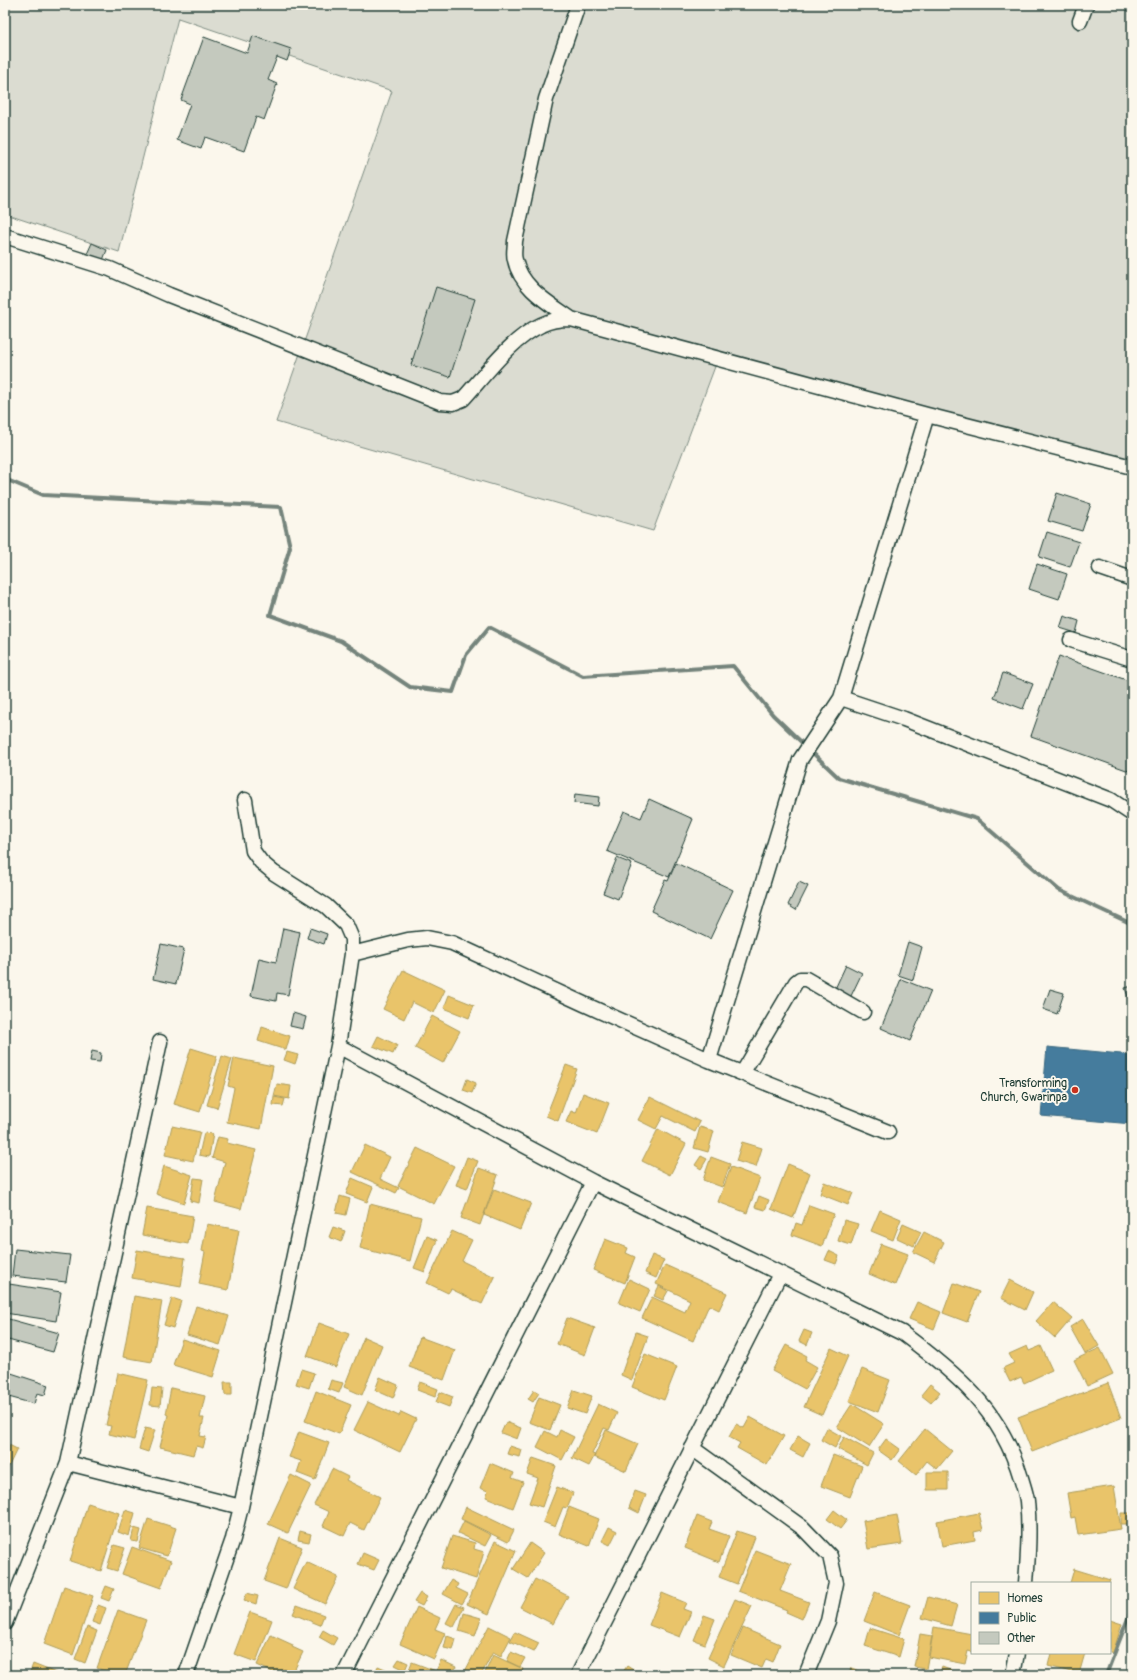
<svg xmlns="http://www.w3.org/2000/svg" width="1137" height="1680" viewBox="0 0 1137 1680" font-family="Pangolin,sans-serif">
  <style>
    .green { fill: #dbdcd1; stroke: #7d8c82 }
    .homes { fill: #e9c46a; stroke: #ac9c5a }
    .public { fill: #457b9d; stroke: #3a687e }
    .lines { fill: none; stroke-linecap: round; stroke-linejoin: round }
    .stream { stroke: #74847b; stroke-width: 4 }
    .building { fill: #c4c9be; stroke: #1f3d34 }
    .minor-casing { stroke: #1f3d34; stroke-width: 17 }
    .minor { stroke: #fbf7ec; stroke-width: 14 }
    .poi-dot { fill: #c8321e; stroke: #fbf7ec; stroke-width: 1.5 }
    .labels { text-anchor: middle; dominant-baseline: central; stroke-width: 4; stroke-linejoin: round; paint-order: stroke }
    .poi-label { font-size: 12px; fill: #1f3d34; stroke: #fbf7ec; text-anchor: end }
  </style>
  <rect width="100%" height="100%" fill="#fbf7ec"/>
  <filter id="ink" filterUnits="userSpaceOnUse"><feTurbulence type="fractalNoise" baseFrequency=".025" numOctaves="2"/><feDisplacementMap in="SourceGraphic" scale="8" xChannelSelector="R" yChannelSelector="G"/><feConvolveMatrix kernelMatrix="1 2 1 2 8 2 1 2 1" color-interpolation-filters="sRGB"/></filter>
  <g filter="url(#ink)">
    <path class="green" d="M5,5H1132V475L719,356L653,531L276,422L392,91L178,18L119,252L5,214Z"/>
    <path class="homes" d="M403,970L445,990L434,1013L412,1002L404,1019L383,1009Z
      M449,995L474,1005L469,1018L444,1008Z
      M432,1016L460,1031L443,1063L415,1048Z
      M262,1027L290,1036L286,1050L258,1041Z
      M378,1036L397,1045L393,1054L373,1046Z
      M191,1048L217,1056L200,1112L174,1104Z
      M287,1052L298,1055L295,1064L284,1060Z
      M222,1056L232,1059L217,1108L207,1105Z
      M234,1058L273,1066L261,1129L227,1122L234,1088L228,1086Z
      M566,1065L577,1069L558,1121L546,1116Z
      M467,1079L476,1083L472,1093L463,1090Z
      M277,1084L291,1086L289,1099L274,1096Z
      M583,1093L609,1103L597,1134L566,1122L571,1111L576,1113Z
      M274,1097L285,1099L283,1106L273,1105Z
      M650,1097L700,1122L695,1132L663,1116L656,1129L638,1120Z
      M172,1126L200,1132L193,1161L165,1155Z
      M700,1127L714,1131L708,1152L694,1148Z
      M658,1129L686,1144L670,1175L642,1161Z
      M204,1133L213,1134L209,1157L199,1155Z
      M218,1137L228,1139L227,1143L256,1150L241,1209L215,1202L225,1162L212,1158Z
      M742,1142L762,1148L756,1167L736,1161Z
      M365,1145L390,1157L380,1179L399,1188L396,1193L352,1172Z
      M417,1148L454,1166L434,1204L398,1186Z
      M701,1156L707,1159L701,1169L695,1165Z
      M467,1157L478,1161L467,1189L456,1185Z
      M711,1157L730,1164L722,1187L703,1180Z
      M788,1164L810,1173L793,1218L771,1209Z
      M164,1166L192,1175L184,1203L156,1194Z
      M731,1167L760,1178L747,1213L718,1202Z
      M479,1168L498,1175L480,1225L461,1218Z
      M194,1178L203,1179L199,1203L190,1201Z
      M352,1178L373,1187L367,1202L346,1194Z
      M824,1182L853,1193L848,1205L820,1194Z
      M494,1189L531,1203L520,1230L484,1215Z
      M340,1196L350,1199L346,1215L336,1213Z
      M759,1196L769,1200L765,1210L755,1207Z
      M370,1204L421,1217L410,1261L360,1248Z
      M809,1205L834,1214L822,1246L792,1235L796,1223L802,1225Z
      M147,1208L193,1216L188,1244L142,1235Z
      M880,1210L901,1219L893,1240L871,1231Z
      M844,1220L858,1224L851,1245L838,1241Z
      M207,1224L239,1230L228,1290L199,1284L205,1252L202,1251Z
      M903,1224L921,1232L914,1246L897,1238Z
      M333,1227L345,1231L341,1242L329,1237Z
      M452,1231L472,1240L462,1261L495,1277L482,1304L451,1289L448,1293L427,1283Z
      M924,1232L944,1242L934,1262L913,1252Z
      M427,1236L437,1240L425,1272L414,1268Z
      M605,1239L628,1248L626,1253L635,1257L625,1283L593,1270Z
      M881,1244L908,1254L895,1285L869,1274Z
      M137,1250L185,1258L181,1287L132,1278Z
      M829,1251L839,1256L836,1264L825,1260Z
      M652,1255L664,1260L656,1278L645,1273Z
      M665,1265L727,1293L719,1310L709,1305L693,1341L642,1318L652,1297L685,1312L690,1300L656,1284Z
      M629,1279L650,1289L640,1312L619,1303Z
      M1010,1280L1033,1292L1025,1310L1001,1298Z
      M954,1283L979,1292L967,1322L943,1313Z
      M659,1286L668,1291L663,1300L654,1296Z
      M134,1296L162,1301L152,1362L123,1357Z
      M172,1298L181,1301L173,1328L164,1325Z
      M917,1302L941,1312L934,1329L909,1319Z
      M1053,1302L1072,1318L1055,1338L1036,1321Z
      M196,1306L229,1316L220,1345L187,1335Z
      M567,1318L595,1328L585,1355L557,1344Z
      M1083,1319L1099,1346L1085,1354L1070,1327Z
      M319,1323L349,1334L336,1367L307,1356Z
      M804,1330L812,1333L807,1345L799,1341Z
      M636,1332L648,1336L632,1380L621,1375Z
      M364,1337L382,1345L362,1395L344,1387Z
      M420,1337L455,1350L444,1380L409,1367Z
      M182,1339L221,1351L213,1377L173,1365Z
      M786,1345L807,1356L805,1360L817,1367L805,1389L772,1371Z
      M1027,1346L1029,1351L1041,1346L1052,1370L1024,1383L1021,1377L1010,1382L1003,1368L1014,1363L1009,1354Z
      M831,1348L848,1356L822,1415L804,1407Z
      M1100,1348L1113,1374L1087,1386L1074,1360Z
      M645,1354L677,1367L664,1400L632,1387Z
      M301,1369L314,1373L309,1388L296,1384Z
      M862,1369L890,1380L878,1412L849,1401Z
      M118,1373L148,1380L134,1440L109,1434L111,1426L106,1425Z
      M380,1377L398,1385L393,1398L375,1390Z
      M331,1380L343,1383L339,1393L328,1389Z
      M224,1382H232V1395H225Z
      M420,1382L438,1389L435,1397L417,1390Z
      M1108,1383L1121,1418L1032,1452L1018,1417Z
      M930,1384L940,1392L931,1403L921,1395Z
      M152,1388L162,1389L160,1406L150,1405Z
      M171,1388L205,1396L200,1418H204L200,1436L206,1437L203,1448L196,1446L193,1455L160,1447L168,1415L166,1414Z
      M534,1390L539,1393L533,1402L528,1399Z
      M574,1390L592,1396L585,1414L567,1408Z
      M316,1391L351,1405L339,1434L305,1421Z
      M440,1392L453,1397L449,1407L436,1402Z
      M539,1397L560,1405L550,1430L529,1422Z
      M368,1402L399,1416L401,1412L416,1419L400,1452L354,1430Z
      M598,1404L617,1413L609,1430L604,1428L592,1454L595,1455L589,1466L572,1458Z
      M852,1404L884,1424L869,1447L837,1427Z
      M750,1417L784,1436L767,1465L737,1448L740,1443L729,1437L736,1424L744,1428Z
      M506,1422L521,1428L517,1439L501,1433Z
      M145,1428L155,1430L148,1452L139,1449Z
      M827,1428L841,1436L835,1448L821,1440Z
      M925,1429L952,1451L937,1469L927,1461L916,1475L899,1461Z
      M560,1430L574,1437L562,1460L537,1447L545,1431L557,1437Z
      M606,1430L638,1444L626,1471L594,1457Z
      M299,1432L329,1443L315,1480L297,1473L301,1461L289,1457Z
      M798,1436L810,1443L803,1457L790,1450Z
      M844,1437L873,1453L867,1465L838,1449Z
      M886,1439L900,1449L892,1460L878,1450Z
      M5,1443L17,1449L5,1474Z
      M510,1446L522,1450L520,1457L507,1454Z
      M833,1455L862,1466L850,1497L821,1486Z
      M533,1458L556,1466L542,1507L529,1503L538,1478L527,1474Z
      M490,1463L514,1473L512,1478L523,1482L513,1508L486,1497L488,1491L480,1488Z
      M332,1469L348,1477L346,1480L380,1497L364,1530L350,1523L344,1536L323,1526L329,1512L314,1505Z
      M927,1472H948V1490H927Z
      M291,1475L311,1485L288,1533L268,1524Z
      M1114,1486L1121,1529L1078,1535L1075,1517L1071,1518L1067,1493Z
      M557,1487L573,1493L567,1508L563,1507L555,1527L543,1522Z
      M635,1491L646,1495L639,1513L629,1508Z
      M88,1503L119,1513L101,1571L70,1561Z
      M466,1507L514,1530L508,1542L461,1519Z
      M569,1507L599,1519L589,1546L559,1534Z
      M125,1510L135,1513L129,1536L118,1532Z
      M834,1510L847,1520L840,1529L827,1519Z
      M979,1513L983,1530L974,1532L975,1540L942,1546L937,1521Z
      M1121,1513H1132V1524H1121Z
      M897,1515L902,1544L868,1549L863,1521Z
      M697,1516L712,1522L709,1529L729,1536L719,1562L685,1548Z
      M148,1519L176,1528L167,1556L139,1548Z
      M464,1521L491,1535L485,1546L458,1533Z
      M609,1527L617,1531L610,1545L602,1541Z
      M134,1528L141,1530L138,1542L131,1541Z
      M300,1531L311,1534L309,1542L298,1540Z
      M737,1531L755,1537L737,1584L719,1577Z
      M452,1536L475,1543L474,1549L484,1552L476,1579L441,1568Z
      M280,1538L302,1547L286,1589L264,1581Z
      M495,1541L516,1551L489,1614L467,1604Z
      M530,1543L544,1553L528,1578L513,1569Z
      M114,1545L125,1548L117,1571L107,1568Z
      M132,1547L171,1561L161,1588L122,1574Z
      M755,1550L791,1564L780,1591L809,1602L802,1619L786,1612L787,1610L738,1591Z
      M363,1553L379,1560L374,1570L358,1564Z
      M306,1562L338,1577L325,1604L293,1589Z
      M1074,1569L1110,1580L1109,1583H1070Z
      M535,1579L568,1596L553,1624L520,1607Z
      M451,1580L458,1584L456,1588L468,1594L462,1604L443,1594Z
      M64,1586L93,1596L73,1655L44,1644Z
      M106,1586L114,1589L109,1601L101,1598Z
      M875,1592L910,1605L899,1635L864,1621Z
      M247,1593L258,1596L256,1604L244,1600Z
      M420,1593L427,1597L422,1606L414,1602Z
      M662,1593L686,1603L683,1609L691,1612L680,1637L649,1625Z
      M928,1597L957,1605L951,1626L922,1618Z
      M735,1599L752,1606L724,1666L708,1658Z
      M456,1604L464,1607L454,1627L446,1623Z
      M98,1605L106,1608L100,1625L92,1622Z
      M297,1605L324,1615L320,1625L293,1614Z
      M417,1607L440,1618L435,1629L445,1633L434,1659L400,1644Z
      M118,1610L146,1620L125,1675H115L97,1668Z
      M250,1612L272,1620L256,1662L234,1654Z
      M464,1613L481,1618L475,1636L459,1631Z
      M704,1615L715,1619L705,1644L694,1640Z
      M1110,1620L1122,1624L1113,1653L1110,1652Z
      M489,1626L511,1637L501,1656L493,1652L481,1675H463Z
      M87,1627L97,1631L85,1663L75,1659Z
      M934,1627L972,1634V1652L968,1651L965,1664L929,1657Z
      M743,1628L780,1644L773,1662L766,1659L762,1668L731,1655Z
      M870,1628L904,1639L899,1657L865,1646Z
      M323,1630L337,1638L333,1645L319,1637Z
      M515,1632L539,1643L534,1652L510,1641Z
      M920,1634L932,1636L926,1669L914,1667Z
      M271,1635L293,1645L292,1647L303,1652L292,1675H279L257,1665Z
      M447,1636L456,1639L453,1650L444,1648Z
      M511,1652L525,1658L520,1667L507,1661Z
      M1051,1653H1085L1079,1674L1048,1666Z
      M493,1655L523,1669L521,1675H484Z
      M399,1659L408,1663L405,1670L395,1665Z
      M441,1660L456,1667L452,1675H407L412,1662L436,1671Z
      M33,1664L61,1675H29Z
      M378,1666L390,1671L389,1675H374Z
      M627,1666L641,1675H621Z
      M942,1667L963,1675H939Z
      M851,1668L873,1675H849Z
      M69,1670L79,1674L78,1675H67Z
      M921,1670L935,1675H920Z
      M1039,1671L1049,1674L1048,1675H1038Z"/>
    <path class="public" d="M1047,1047L1132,1055V1124L1041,1116Z"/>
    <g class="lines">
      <path class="stream" d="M5,479L43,495L281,507L290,547L270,615L341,641L410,687L453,692L466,655L489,627L583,676L733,666L773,715L839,778L977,819L1059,890L1132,924
        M1106,1675L1132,1608"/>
    </g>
    <path class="building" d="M253,36L291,49L287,61L277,57L268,80L277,84L264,120L256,117L244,151L205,137L201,149L177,140L190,104L181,100L204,37L247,53Z
      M92,243L107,250L103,260L87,254Z
      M436,287L475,299L450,377L411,365Z
      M1057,493L1091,504L1082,531L1048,521Z
      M1047,532L1079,542L1070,567L1039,557Z
      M1037,564L1067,574L1059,599L1029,589Z
      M1064,616L1079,621L1076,633L1060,628Z
      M1059,656L1132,682V772L1031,736Z
      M1003,673L1033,684L1023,709L994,698Z
      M575,794L599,797L598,806L574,803Z
      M649,799L693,819L669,877L607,851L624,811L641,818Z
      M617,858L632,864L618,899L603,893Z
      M676,863L733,890L710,939L651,911L665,880L668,881Z
      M799,882L808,886L796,910L788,905Z
      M283,928L300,932L288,995L277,993L276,1001L251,996L259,958L276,962Z
      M310,928L327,934L324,944L307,938Z
      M908,942L922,947L913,980L898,975Z
      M161,944L184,949L176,984L153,979Z
      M846,965L862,973L850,998L834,991Z
      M901,979L931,991L910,1041L881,1028Z
      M1132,986V1008L1125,988Z
      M1050,989L1064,993L1057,1014L1043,1009Z
      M293,1013L306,1017L303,1029L290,1026Z
      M92,1051L101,1053L100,1062L90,1061Z
      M15,1249L70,1255L66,1282L12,1276Z
      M9,1284L61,1292L56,1321L5,1313Z
      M5,1318L59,1333L53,1352L8,1340L5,1353Z
      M5,1371L48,1385L45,1395L37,1393L34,1404L5,1396Z"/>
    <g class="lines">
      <g class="minor-casing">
        <path id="minor" d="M1080,21L1086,5
          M5,236L110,269L169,295L440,402L453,403L463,399C485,375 512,338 541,325C550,320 561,319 571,319L927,415L1132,467
          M571,319C549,303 521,288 515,260C513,254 515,247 515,241L546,99L578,5
          M1100,568L1132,579
          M1071,640L1132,659
          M841,698L927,415
          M352,954L408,940L427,938L452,943L584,1004L709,1060L888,1132
          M338,1046L593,1182L902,1333C956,1373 1001,1410 1021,1478C1023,1485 1026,1493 1027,1501C1030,1528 1028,1556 1026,1583
          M709,1060L800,760L841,698L904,719L1111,800L1132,814
          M743,1072L796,982L800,979H806L863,1012
          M692,1448L803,1528L830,1556L836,1583L828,1621L806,1675
          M68,1463L241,1507
          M5,1623L68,1463L160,1042
          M186,1675L233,1539L241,1507L338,1046L352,954V939L346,925L326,906L274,873L261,862L253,851L245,800
          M344,1675L593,1182
          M578,1675L780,1274
          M1013,1675L1017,1653"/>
      </g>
      <use href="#minor" class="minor"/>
    </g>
  </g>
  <circle class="poi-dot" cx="1075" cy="1090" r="4"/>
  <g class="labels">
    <g class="poi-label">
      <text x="1067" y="1083">Transforming<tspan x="1067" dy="14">Church, Gwarinpa</tspan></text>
    </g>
  </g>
  <rect width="1137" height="1680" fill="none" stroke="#fbf7ec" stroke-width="20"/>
  <rect x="10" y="10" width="1117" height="1660" fill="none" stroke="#1f3d34" stroke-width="1.5" filter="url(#ink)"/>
  <rect x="971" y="1582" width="140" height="72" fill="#fbf7ec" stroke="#a3ada2"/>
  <rect x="979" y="1592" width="20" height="12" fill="#e9c46a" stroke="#a3ada2"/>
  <text x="1007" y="1602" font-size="12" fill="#1f3d34">Homes</text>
  <rect x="979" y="1612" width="20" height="12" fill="#457b9d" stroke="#a3ada2"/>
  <text x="1007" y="1622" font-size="12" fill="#1f3d34">Public</text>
  <rect x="979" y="1632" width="20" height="12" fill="#c4c9be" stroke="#a3ada2"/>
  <text x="1007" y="1642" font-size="12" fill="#1f3d34">Other</text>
</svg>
